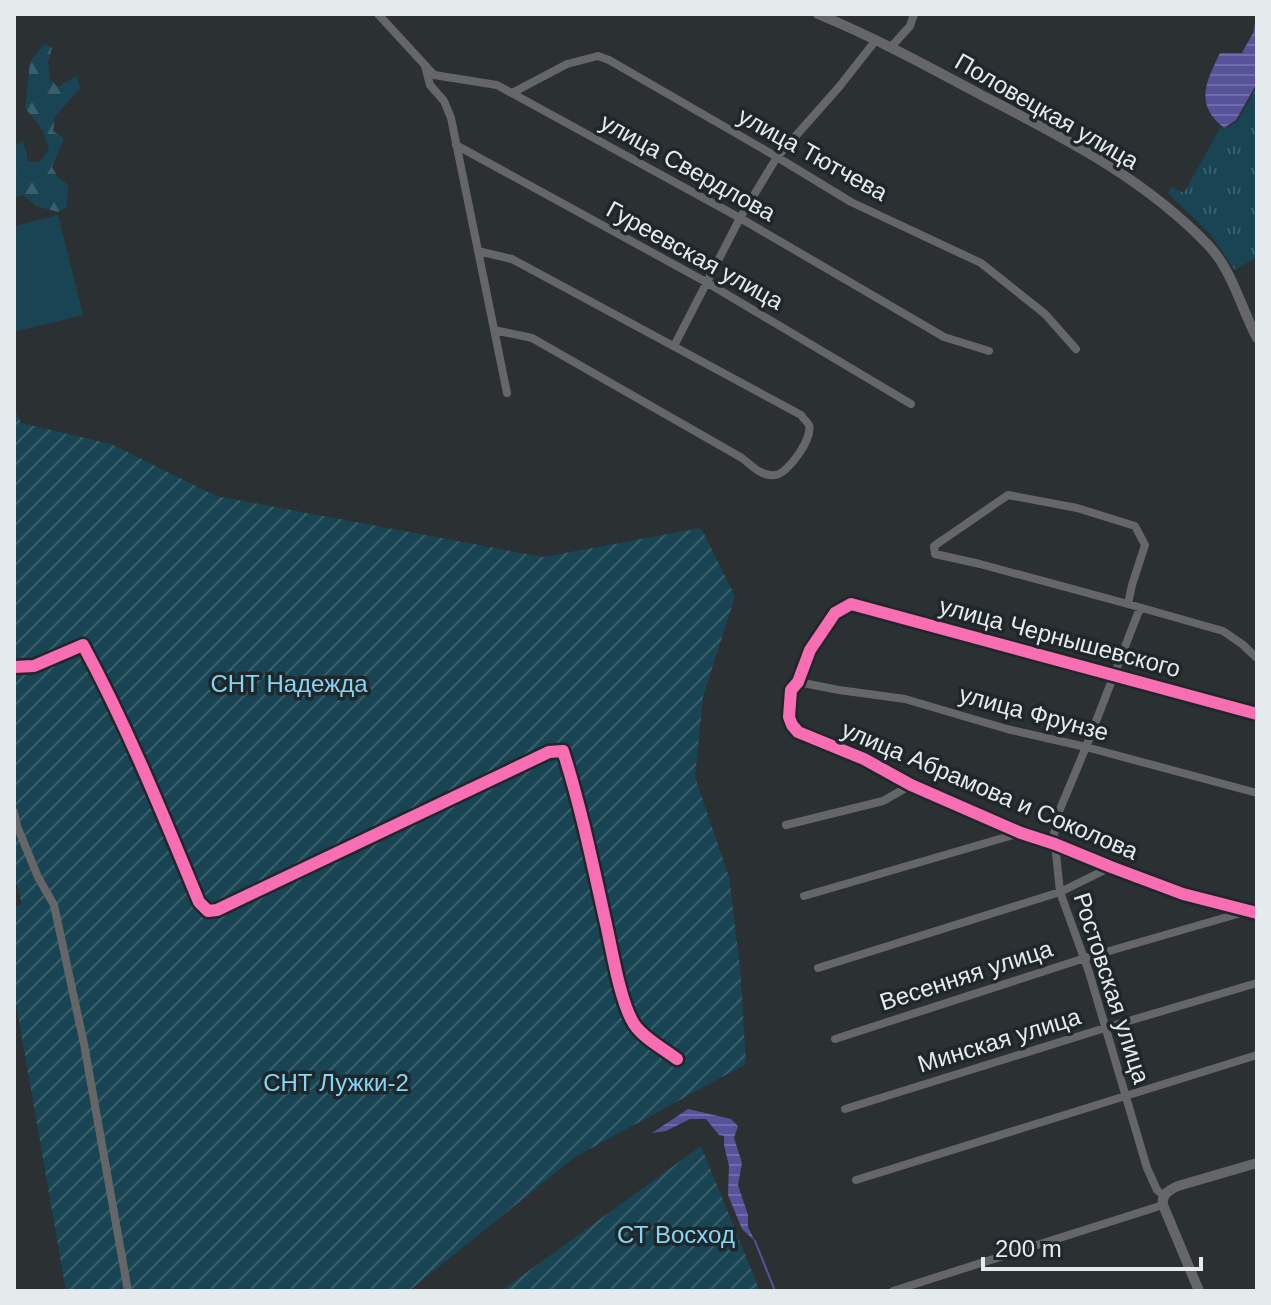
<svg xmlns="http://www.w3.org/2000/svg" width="1271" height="1305" viewBox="0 0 1271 1305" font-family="Helvetica,sans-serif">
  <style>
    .grass { fill: url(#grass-tufts) }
    .forest { fill: url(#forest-firs) }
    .park { fill: #184453 }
    .garden { fill: url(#garden-furrows) }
    .water { fill: url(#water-rules) }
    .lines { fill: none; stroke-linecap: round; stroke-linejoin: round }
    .stream { stroke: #56539a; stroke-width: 2 }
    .minor { stroke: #656668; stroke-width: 8 }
    .tertiary { stroke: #656668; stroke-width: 10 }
    .cycleway-casing { stroke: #1f272b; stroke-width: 17 }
    .cycleway { stroke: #f96db3; stroke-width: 12 }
    .labels { text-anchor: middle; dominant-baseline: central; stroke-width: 7; stroke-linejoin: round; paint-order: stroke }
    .street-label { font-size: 24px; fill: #e5eaed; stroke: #1f272b }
    .park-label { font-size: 24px; fill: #85d6f5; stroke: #1f272b }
  </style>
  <defs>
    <pattern id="grass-tufts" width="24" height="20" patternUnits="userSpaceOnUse" patternTransform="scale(2)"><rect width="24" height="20" fill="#184453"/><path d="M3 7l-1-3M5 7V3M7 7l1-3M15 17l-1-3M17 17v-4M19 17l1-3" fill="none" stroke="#395f6c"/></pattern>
    <pattern id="forest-firs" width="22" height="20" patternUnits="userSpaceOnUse" patternTransform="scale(2)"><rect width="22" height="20" fill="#184453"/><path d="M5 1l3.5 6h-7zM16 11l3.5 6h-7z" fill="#395f6c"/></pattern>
    <pattern id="garden-furrows" width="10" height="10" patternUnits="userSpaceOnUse" patternTransform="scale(2)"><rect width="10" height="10" fill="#184453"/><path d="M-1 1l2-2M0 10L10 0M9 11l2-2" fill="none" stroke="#395f6c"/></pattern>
    <pattern id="water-rules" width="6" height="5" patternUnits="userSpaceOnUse" patternTransform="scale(2)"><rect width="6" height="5" fill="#56539a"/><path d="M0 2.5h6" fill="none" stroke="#6e6ca8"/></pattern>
  </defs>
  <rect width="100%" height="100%" fill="#2b3032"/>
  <path class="grass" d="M1257,86V257L1235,270L1211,235L1168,193L1172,187L1184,193L1220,128L1224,129L1238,121Z"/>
  <path class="forest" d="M44,44L52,48L48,62L50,80L58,87L77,76L80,88L55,117L53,131L64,138L52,167L58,177L68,185L67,207L58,212L36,206L23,195L14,197V146L23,140L28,161L40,162L49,148L42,129L25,108L30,62Z"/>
  <path class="park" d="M58,215L83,315L14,332V226Z"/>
  <path class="garden" d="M14,407L21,423L111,444L216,496L543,557L701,528L735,596L703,697L695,777L729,877L740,967L746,1064L575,1157L409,1291H66L14,992V907L22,905L14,874Z
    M701,1146L760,1291H501Z"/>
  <path class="water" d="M1257,14V83L1236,120L1224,128C1194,104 1206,82 1220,53H1242L1253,33Z
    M688,1109L731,1119L738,1126L734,1138L742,1163L738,1185L748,1215V1227L755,1241L742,1229L728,1195L729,1166L724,1145V1136L719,1135L706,1119H690L666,1131L652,1133Z"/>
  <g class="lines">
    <path class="stream" d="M755,1241L775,1291"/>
    <path class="minor" d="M378,14L434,75L497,85L740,218L944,337L989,351
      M891,47L910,26L914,14
      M425,66L430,85L444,101L451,118L507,393
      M512,93L567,64L598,56L609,60L777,157L851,202L981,263L1045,314L1076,349
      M456,145L706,282L911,404
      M478,251L512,259L801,415C803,419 807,421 809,425C813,438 788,474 775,475C762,477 752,466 742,458L532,338L494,330
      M674,346L740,218L777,157L839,87L876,40
      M1128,604L1132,585L1145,545L1135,526L1077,508L1008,495L934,546L935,554L980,564L1128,604L1223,631L1242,644L1257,658
      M1140,608L1086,747L1058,814L1054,834L1060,892L1089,972L1147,1168L1157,1190L1164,1196
      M14,667L34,666L83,645C128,728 163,815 199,902L208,911L217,910L549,752L563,751C581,807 593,866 606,924C612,950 620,1002 634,1024C643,1038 664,1049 677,1059
      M798,682L839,690L905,699L1007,729L1086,747L1257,793
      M1257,714L851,604L835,613L810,650L798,682L791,690L789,717L792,725L798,732L864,759L911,785L1021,833L1055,844L1111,867L1183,894L1257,913
      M14,812L17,826L38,877L54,905L84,1044L128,1291
      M786,825L883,801L911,785
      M804,896L1020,833
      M818,968L1060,892L1111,867
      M835,1039L1085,958L1248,911
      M845,1109L1105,1028L1257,983
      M856,1180L1257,1055
      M893,1291L1163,1205"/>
    <path class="tertiary" d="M818,14C876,38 931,68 987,98C1066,139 1147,180 1209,246C1233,272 1241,308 1257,338
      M1199,1291L1163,1205C1161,1195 1169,1190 1178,1186L1257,1163"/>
    <g class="cycleway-casing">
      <path id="cycleway" d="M14,667L34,666L83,645C128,728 163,815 199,902L208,911L217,910L549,752L563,751C581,807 593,866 606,924C612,950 620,1002 634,1024C643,1038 664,1049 677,1059
        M1257,714L851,604L835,613L810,650L798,682L791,690L789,717L792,725L798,732L864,759L911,785L1021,833L1055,844L1111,867L1183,894L1257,913"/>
    </g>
    <use href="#cycleway" class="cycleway"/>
  </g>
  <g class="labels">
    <g class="street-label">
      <text transform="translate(1047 111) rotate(30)">Половецкая улица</text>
      <text transform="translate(813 154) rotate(29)">улица Тютчева</text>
      <text transform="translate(688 167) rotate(29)">улица Свердлова</text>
      <text transform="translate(695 255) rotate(29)">Гуреевская улица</text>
      <text transform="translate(1060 637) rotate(15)">улица Чернышевского</text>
      <text transform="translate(1034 713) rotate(15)">улица Фрунзе</text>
      <text transform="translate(990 790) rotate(23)">улица Абрамова и Соколова</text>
      <text transform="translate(966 975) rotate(-18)">Весенняя улица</text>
      <text transform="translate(1112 988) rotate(72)">Ростовская улица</text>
      <text transform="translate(999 1040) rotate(-17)">Минская улица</text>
    </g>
    <g class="park-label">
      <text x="289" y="683">СНТ Надежда</text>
      <text x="336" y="1082">СНТ Лужки-2</text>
      <text x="676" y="1234">СТ Восход</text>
    </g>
  </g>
  <rect width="1271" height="1305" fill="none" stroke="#e5eaed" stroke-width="32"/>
  <path d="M983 1257v12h218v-12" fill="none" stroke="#e5eaed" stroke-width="4"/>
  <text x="995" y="1257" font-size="24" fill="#e5eaed" stroke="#1f272b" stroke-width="6" paint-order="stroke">200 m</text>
</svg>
